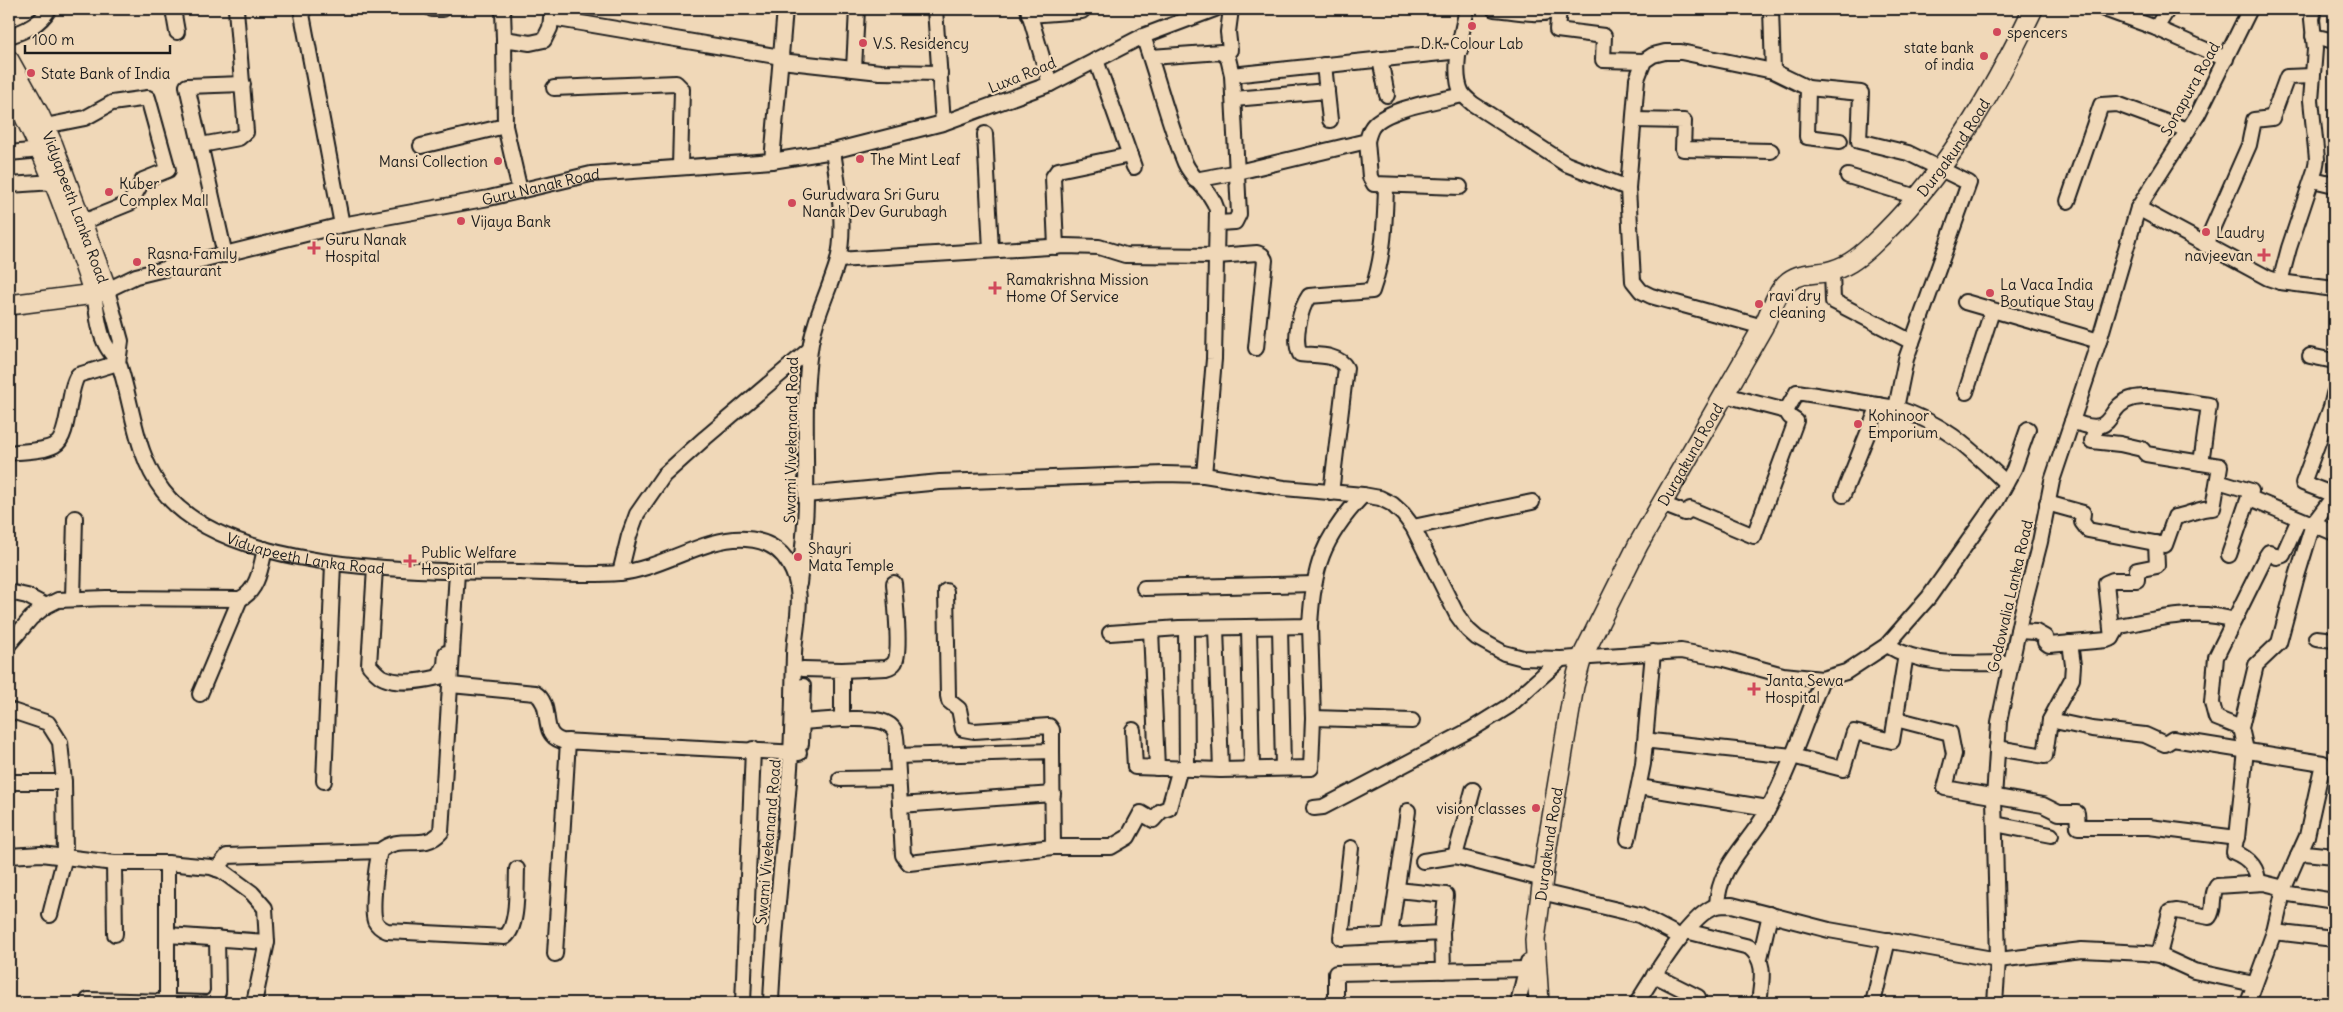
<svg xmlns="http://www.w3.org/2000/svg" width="2343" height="1012" viewBox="0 0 2343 1012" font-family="Delius,sans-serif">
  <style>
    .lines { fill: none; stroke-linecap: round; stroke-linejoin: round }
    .minor-casing { stroke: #1c1c1c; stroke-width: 18 }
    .major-casing { stroke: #1c1c1c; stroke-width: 22 }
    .minor { stroke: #f0d8b8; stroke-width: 14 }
    .major { stroke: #f0d8b8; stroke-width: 19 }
    .poi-dot { fill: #d1495b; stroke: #f0d8b8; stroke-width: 2 }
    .labels { text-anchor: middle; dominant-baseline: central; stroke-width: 4.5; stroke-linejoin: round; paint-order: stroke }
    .poi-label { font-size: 15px; fill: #1c1c1c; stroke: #f0d8b8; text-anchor: start }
    .street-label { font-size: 15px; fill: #1c1c1c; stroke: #f0d8b8 }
  </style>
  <rect width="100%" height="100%" fill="#f0d8b8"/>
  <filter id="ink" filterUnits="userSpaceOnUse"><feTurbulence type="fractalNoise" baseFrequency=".02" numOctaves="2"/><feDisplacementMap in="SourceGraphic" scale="10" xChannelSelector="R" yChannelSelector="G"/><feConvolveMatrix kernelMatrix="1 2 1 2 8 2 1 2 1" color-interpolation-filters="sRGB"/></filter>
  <g filter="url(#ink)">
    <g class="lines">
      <g class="minor-casing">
        <g id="minor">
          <path d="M173,9L177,32"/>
          <path d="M301,9L342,225"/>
          <path d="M432,9H443"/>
          <path d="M501,9L503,11L504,39"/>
          <path d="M935,9L943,123"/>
          <path d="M1028,9L1050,84"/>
          <path d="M1467,9C1462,31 1451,73 1462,93C1465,98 1470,101 1473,104L1566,164L1628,188L1633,281L1641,291L1651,296L1763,327"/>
          <path d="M1494,9C1510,10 1545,18 1557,9"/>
          <path d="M1559,9L1557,30L1604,36L1603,60L1644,61"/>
          <path d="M1771,9L1773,71"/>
          <path d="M2104,9L2156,28L2226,59"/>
          <path d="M1029,15L1082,11"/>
          <path d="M552,18L781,57"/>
          <path d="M2156,28L2168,9"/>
          <path d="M9,36C26,31 40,24 49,9"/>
          <path d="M1143,36C1158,78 1168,122 1185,163C1193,181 1212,191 1217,210L1214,359L1204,475"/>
          <path d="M2313,36L2334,41"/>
          <path d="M1230,50L1228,32L1231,9"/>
          <path d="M1151,57L1221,52L1228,58L1232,75L1460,51"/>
          <path d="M1380,59L1387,95"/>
          <path d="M1096,60L1134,167"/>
          <path d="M781,61L880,72L940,73"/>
          <path d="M1324,65L1330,120"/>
          <path d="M854,69L857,9"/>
          <path d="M554,88L676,83L682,89L680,167"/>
          <path d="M1808,88L1807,137L1840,141"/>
          <path d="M1234,99L1327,91"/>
          <path d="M1634,120L1684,121L1683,149L1771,151"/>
          <path d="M45,126L85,118L112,103L148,98L168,170L143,180L130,203L83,222"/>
          <path d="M985,134L991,250"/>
          <path d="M1367,141L1370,177L1374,184L1460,187"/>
          <path d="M201,145L239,138L246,132L236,9"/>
          <path d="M421,146L505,126"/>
          <path d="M9,153L41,150"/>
          <path d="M772,161L785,9"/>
          <path d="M1848,176L1917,197"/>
          <path d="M1195,180L1238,172L1367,141C1368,137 1369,133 1371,129C1381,109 1441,100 1463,95"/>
          <path d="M2313,180L2334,185"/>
          <path d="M9,185L54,182"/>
          <path d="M1628,188L1637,79L1644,61L1653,55L1665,52H1681L1773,71L1808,88L1861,93L1859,141L1908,153L1969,183L1906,359L1896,408C1946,424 1969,448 2006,483"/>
          <path d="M520,191L505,126L504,39L530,43L544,40L550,28L552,9"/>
          <path d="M2068,201L2101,105L2117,104L2188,130"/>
          <path d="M2138,208L2268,278L2280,282L2334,289"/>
          <path d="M1218,223L1235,222L1239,214L1232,75"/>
          <path d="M2205,245L2249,145L2254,120L2272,118L2287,77L2312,76"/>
          <path d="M1056,247L1053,177L1058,170L1130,155"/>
          <path d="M225,255L187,86L243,84"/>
          <path d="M838,260L1065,246L1099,247L1125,255L1217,256L1257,253L1262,255L1265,260L1256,348"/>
          <path d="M1832,270L1833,301L1912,342"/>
          <path d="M2280,282L2289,248L2315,170L2317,159L2311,100L2315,49L2312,19L2314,9"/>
          <path id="s1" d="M94,294C97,310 98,331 106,345C110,353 117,359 120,367C133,408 136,456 163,491C226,574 425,571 520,572C553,573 587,576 619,573C662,569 705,536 746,539C764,540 780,548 789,564C807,594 795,622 794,654C793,687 793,720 791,753C786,836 774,920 771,1003"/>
          <path d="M1965,302L2099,341"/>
          <path d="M2310,356L2334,361"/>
          <path id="s2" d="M118,363L121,341L107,290L136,276L342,225L489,198L591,174L772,161L833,151L943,123L1050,84L1143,36L1215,9"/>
          <path d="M1966,392L1992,311"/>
          <path d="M2334,394L2331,407L2303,483L2334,495"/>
          <path d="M1786,411L1797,392L1896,408"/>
          <path d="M2072,421C2119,440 2102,406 2134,398C2155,394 2187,402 2209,405L2201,463"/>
          <path d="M9,453C23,451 42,452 55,445C70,437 67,391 78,375L118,363"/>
          <path d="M2218,481L2251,491L2229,555"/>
          <path d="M1331,493L1346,368C1338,353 1315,356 1300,354C1293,339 1300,309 1309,296L1372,291C1384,257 1385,222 1386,186"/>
          <path d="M806,495L940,482L1164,474L1204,475L1284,488L1363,495L1380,498L1392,504L1403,514L1413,527L1457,615L1468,630L1477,638L1504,653L1523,658L1561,659L1681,651L1725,659L1783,675L1822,679L1846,672L1887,645L1929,597L1996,502L2014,469L2028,429"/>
          <path d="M1843,495L1879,405"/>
          <path d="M2250,498L2334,533"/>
          <path d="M2047,503L2083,513L2082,522L2088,530L2165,545L2175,517C2188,515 2199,508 2213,508L2220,466L2146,454L2142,449L2120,444L2092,441L2096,428"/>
          <path d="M1662,504L1685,513L1690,509L1754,536L1796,421L1790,417L1786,411L1725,395"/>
          <path d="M1413,527L1532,502"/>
          <path d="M375,568L369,665C373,669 378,676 384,678C400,685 422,681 439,677L445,665L446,653"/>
          <path d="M457,572L441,832C424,852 400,833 380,851C376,865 371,909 375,921C378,927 382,929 387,931L505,937C519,926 516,887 517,869"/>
          <path d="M620,573L629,536L637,514L664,475L705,438L810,349"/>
          <path d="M799,584C802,555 806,527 806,498C807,448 803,399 810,350C814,319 828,293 837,264C847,228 838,187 833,151"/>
          <path d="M1144,588L1314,584"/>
          <path d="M946,591L948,696L949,701L959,709L963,729L974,731L1049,726L1052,730V751"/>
          <path d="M9,592L27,596L46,606"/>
          <path d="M73,599L75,518"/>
          <path d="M1249,627L1252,769"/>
          <path d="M1280,627L1283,768"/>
          <path d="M1186,628L1187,768"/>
          <path d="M1216,628L1221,770"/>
          <path d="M1151,630L1157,768"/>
          <path d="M2018,631L2036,632L2045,637V642L2049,645L2107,640L2112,638L2119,626C2157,619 2196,608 2234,620"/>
          <path d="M1110,633L1179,628L1310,626C1313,567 1322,539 1363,495"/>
          <path d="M2112,638L2106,583L2113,580H2137V570L2157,566L2156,543"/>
          <path d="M2316,638L2334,640"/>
          <path d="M9,644L31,618L46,606L58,600L106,598L240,599C258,591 261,566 265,549"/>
          <path d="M1887,645C1924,668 1969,663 2011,663"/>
          <path d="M803,669L842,670V719C855,720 889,715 895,732C897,739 897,749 897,756L1052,751L1053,847L909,863L903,855L900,805"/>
          <path d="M842,670L886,668C890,667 893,665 895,662C901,651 895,598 894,583"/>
          <path d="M451,685L535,693C555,706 538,734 562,741L799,753"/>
          <path d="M200,694L240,599"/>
          <path d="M9,710L48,723L60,742L64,782L65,856L50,915"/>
          <path d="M1313,718L1412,721"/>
          <path d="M1896,719L1950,733L1954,754L1945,788L2043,805L2059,813H2077L2078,827H2149L2237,838L2246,750L2241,728L2256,665L2279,643L2297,576L2313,524L2334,496"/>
          <path d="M2050,720L2092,729L2145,735L2165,744L2173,739L2323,763L2307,836L2298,856"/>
          <path d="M802,722L842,719"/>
          <path d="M2241,728L2216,718L2212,703L2216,657L2265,558L2269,552L2277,557L2283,555L2299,519"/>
          <path d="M1133,730L1135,767L1221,770L1311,768L1313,718L1310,626"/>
          <path d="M1652,741L1792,756L1843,769L1854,732L1892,741L1906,654"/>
          <path d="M801,744L803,686"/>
          <path d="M1997,748L2045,756L2050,720L2072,679L2073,665L2070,643"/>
          <path d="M897,756L900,805L1053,794"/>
          <path d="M840,779L898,778"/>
          <path d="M324,781L333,564"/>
          <path d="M9,782H64"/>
          <path d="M1639,787L1768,808"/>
          <path d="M1473,790L1455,856L1543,879"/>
          <path d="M1314,808L1323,807L1472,729L1509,706L1561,659"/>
          <path d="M1995,824L2051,835"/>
          <path d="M2236,838L2234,852C2248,858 2258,867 2258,883"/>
          <path d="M1628,839L1643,764L1653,652"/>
          <path d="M1053,847H1111L1128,837L1141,813L1153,820L1161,811L1169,808L1180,768"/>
          <path d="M1351,848L1341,938L1442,933L1443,971"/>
          <path d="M9,856L41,854L114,863H167L211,867L222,871L252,893L265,908L267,942L254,1003"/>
          <path d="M1423,861L1455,856"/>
          <path d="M114,863L115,934"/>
          <path d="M217,869L227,856L380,851"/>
          <path d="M1397,890L1446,895L1442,933"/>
          <path d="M1541,892L1639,915L1681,937"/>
          <path d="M2283,893L2334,901"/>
          <path d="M1717,906C1718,866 1748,845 1766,813C1789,771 1805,723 1822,679"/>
          <path d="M1686,931L1749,947C1768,962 1761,982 1759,1003"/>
          <path d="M2274,932L2334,939"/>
          <path d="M168,935L267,942"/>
          <path d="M1390,935L1408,811"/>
          <path d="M555,954L568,741"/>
          <path d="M2159,955L2170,912L2177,911L2209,917C2216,908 2210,895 2217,886L2264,883L2284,888"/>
          <path d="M1760,958L1770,914"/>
          <path d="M1654,975L1698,997"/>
          <path d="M88,1000L209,1003L215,999L218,992L217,938"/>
          <path d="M167,1001V863"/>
          <path d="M743,1003L753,749"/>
          <path d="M1336,1003V973L1526,969"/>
          <path d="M1518,1003L1528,962"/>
          <path d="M1637,1003C1652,979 1690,914 1716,906C1721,905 1727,905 1732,905L1829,930L1998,960L2082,950L2145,953L2159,955L2194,971L2254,984"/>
          <path d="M1873,1003L1888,940"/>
          <path d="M1995,1003L1998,960L1994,798L1999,722L2021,616L2040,542L2052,481L2099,341L2138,208L2198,114L2250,9"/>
          <path d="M2248,1003L2274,932L2284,888L2298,856L2305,853L2334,856"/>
        </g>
      </g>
      <g class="major-casing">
        <g id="major">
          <path id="s3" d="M9,60L39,114L53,145L107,290L94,294L9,305"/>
          <path d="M9,88C46,152 70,223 94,294"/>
          <path id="s4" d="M1539,1003L1535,940L1547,847L1574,686L1582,657L1638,545L1763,327C1770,313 1777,290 1789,281C1800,273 1813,274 1826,272C1845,268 1857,259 1871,246C1943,179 1991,97 2033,9"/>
        </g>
      </g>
      <use href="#minor" class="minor"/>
      <use href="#major" class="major"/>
    </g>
  </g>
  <g class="poi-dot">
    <circle cx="1472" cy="26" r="5"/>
    <circle cx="1997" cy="32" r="5"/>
    <circle cx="863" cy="43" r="5"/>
    <circle cx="1984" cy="56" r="5"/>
    <circle cx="31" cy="73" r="5"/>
    <circle cx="860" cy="159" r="5"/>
    <circle cx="498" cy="161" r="5"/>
    <circle cx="109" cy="192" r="5"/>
    <circle cx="792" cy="203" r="5"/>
    <circle cx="461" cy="221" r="5"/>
    <circle cx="2206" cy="232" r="5"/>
    <path d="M311.5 240.5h5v5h5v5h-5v5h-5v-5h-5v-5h5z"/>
    <path d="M2261.5 247.5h5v5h5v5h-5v5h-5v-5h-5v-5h5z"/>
    <circle cx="137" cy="262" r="5"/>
    <path d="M992.5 280.5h5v5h5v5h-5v5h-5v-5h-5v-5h5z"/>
    <circle cx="1990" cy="293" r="5"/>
    <circle cx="1759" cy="304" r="5"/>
    <circle cx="1858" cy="424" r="5"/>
    <circle cx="798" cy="557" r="5"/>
    <path d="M407.5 553.5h5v5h5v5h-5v5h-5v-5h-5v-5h5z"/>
    <path d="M1751.5 681.5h5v5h5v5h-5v5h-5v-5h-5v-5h5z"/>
    <circle cx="1536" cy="808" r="5"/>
  </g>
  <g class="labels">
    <g class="poi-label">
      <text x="2007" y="32">spencers</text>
      <text x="873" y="43">V.S. Residency</text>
      <text x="1472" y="43" text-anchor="middle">D.K. Colour Lab</text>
      <text x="1974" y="47" text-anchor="end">state bank<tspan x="1974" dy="17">of india</tspan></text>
      <text x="41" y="73">State Bank of India</text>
      <text x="870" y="159">The Mint Leaf</text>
      <text x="488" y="161" text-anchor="end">Mansi Collection</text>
      <text x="119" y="183">Kuber<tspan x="119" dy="17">Complex Mall</tspan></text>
      <text x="802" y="194">Gurudwara Sri Guru<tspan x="802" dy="17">Nanak Dev Gurubagh</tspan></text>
      <text x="471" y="221">Vijaya Bank</text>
      <text x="2216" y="232">Laudry</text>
      <text x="325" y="239">Guru Nanak<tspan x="325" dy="17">Hospital</tspan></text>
      <text x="147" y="253">Rasna Family<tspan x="147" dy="17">Restaurant</tspan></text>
      <text x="2253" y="255" text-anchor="end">navjeevan</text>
      <text x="1006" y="279">Ramakrishna Mission<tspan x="1006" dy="17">Home Of Service</tspan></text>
      <text x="2000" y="284">La Vaca India<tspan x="2000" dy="17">Boutique Stay</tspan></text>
      <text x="1769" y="295">ravi dry<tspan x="1769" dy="17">cleaning</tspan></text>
      <text x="1868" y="415">Kohinoor<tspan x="1868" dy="17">Emporium</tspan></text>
      <text x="808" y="548">Shayri<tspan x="808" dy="17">Mata Temple</tspan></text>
      <text x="421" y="552">Public Welfare<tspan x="421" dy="17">Hospital</tspan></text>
      <text x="1765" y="680">Janta Sewa<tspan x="1765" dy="17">Hospital</tspan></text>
      <text x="1526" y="808" text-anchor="end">vision classes</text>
    </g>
    <g class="street-label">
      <text transform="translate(1022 75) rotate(-22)">Luxa Road</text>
      <text transform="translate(2190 89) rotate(-61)">Sonapura Road</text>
      <text stroke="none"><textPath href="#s4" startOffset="1000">Durgakund Road</textPath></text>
      <text stroke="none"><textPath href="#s2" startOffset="522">Guru Nanak Road</textPath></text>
      <text stroke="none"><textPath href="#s3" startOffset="162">Vidyapeeth Lanka Road</textPath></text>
      <text transform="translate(791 440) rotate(-89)">Swami Vivekanand Road</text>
      <text stroke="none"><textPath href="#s4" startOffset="580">Durgakund Road</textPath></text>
      <text stroke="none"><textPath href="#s1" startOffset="371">Vidyapeeth Lanka Road</textPath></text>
      <text transform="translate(2010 596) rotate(-77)">Godowalia Lanka Road</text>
      <text transform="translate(768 842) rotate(-85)">Swami Vivekanand Road</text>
      <text stroke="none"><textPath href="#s4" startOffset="160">Durgakund Road</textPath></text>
    </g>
  </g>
  <rect width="2343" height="1012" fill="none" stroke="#f0d8b8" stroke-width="30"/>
  <rect x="15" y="15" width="2313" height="982" fill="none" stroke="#1c1c1c" stroke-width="2" filter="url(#ink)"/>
  <path d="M25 45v8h145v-8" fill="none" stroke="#1c1c1c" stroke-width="2.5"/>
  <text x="32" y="45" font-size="15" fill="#1c1c1c" stroke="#f0d8b8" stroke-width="4" paint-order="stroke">100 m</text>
</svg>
